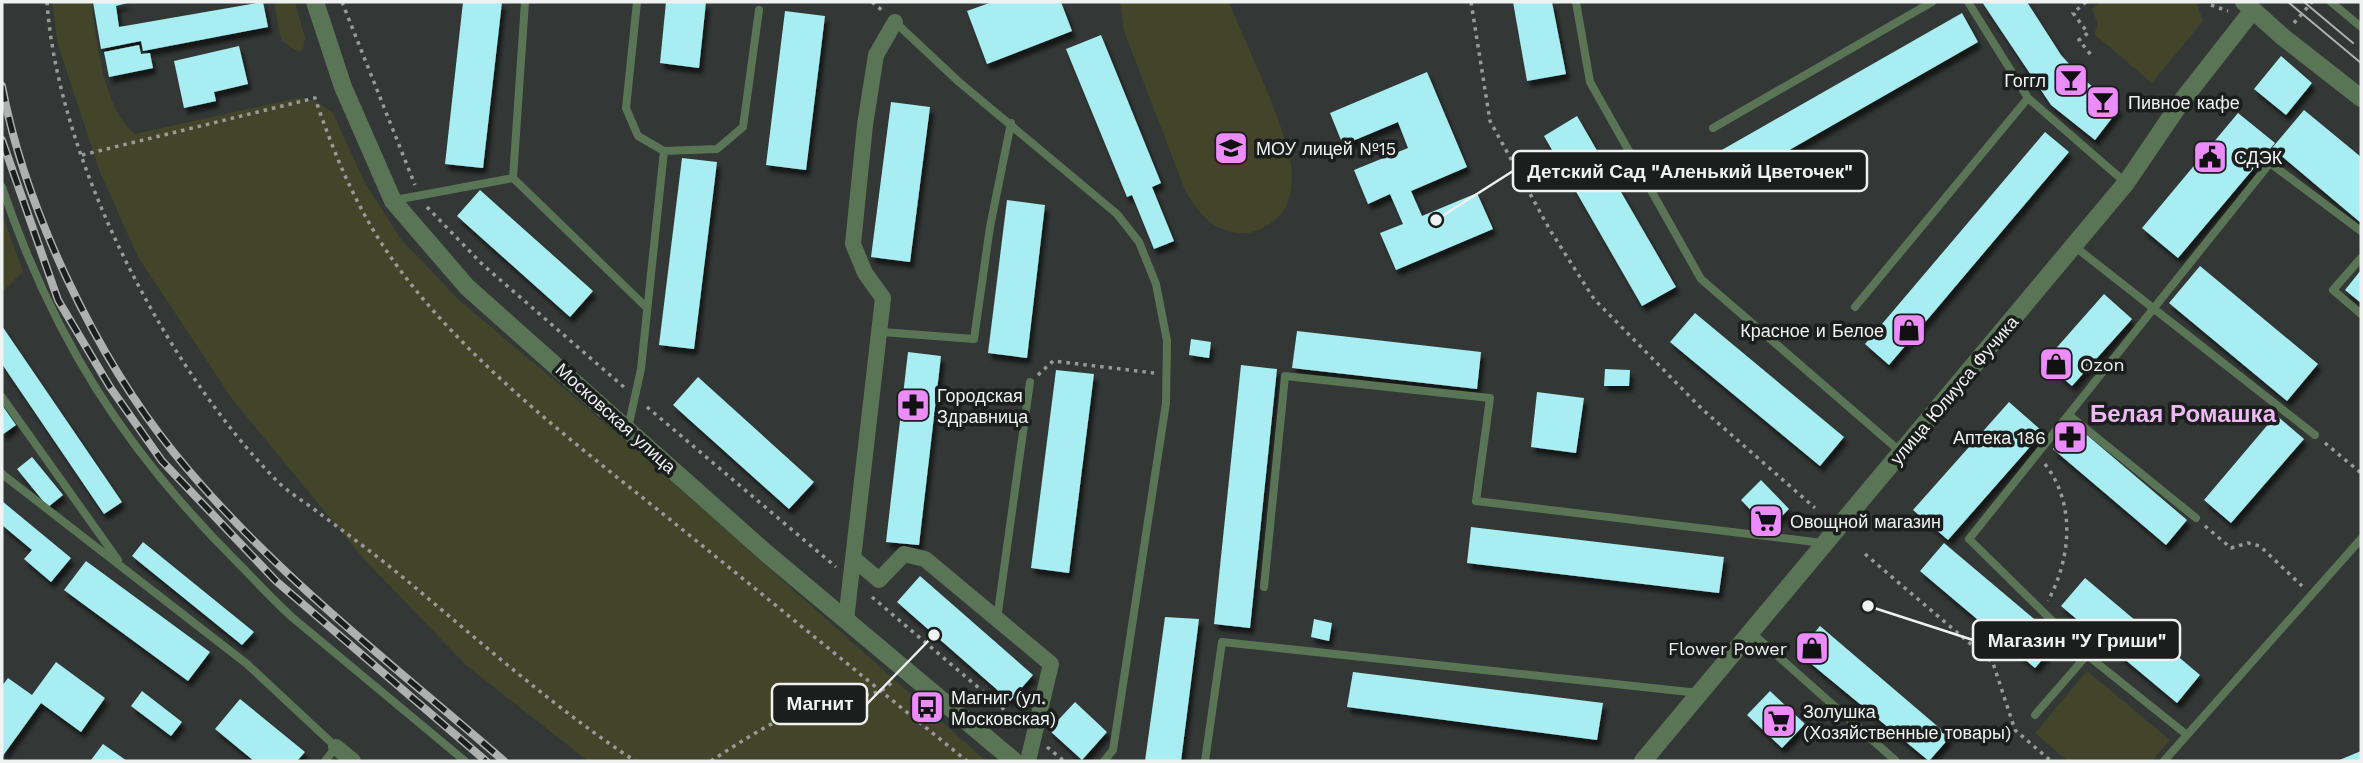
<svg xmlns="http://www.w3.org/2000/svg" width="2363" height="763" viewBox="0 0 2363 763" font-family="'Work Sans',sans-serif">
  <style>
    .green { fill: #43452a }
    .building { fill: #a7edf2; filter: url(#shadow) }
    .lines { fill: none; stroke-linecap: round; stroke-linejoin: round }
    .path { stroke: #989b9a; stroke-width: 3.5; stroke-dasharray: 3.5 5; stroke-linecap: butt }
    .service { stroke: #5a7555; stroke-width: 8 }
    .minor { stroke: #5a7555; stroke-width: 16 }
    .tertiary { stroke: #5a7555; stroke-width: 18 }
    .tram { stroke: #aeb1b0; stroke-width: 2 }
    .rail-casing { stroke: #aeb1b0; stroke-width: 8 }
    .rail { stroke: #1c1e1d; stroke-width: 5; stroke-dasharray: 16; stroke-linecap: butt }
    .labels { text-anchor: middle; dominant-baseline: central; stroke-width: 7; stroke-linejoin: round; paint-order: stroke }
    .poi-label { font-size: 18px; fill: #f0f2f1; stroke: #1c1e1d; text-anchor: start }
    .street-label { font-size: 18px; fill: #f0f2f1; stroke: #1c1e1d }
    .district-label { font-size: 24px; font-weight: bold; fill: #eeb9f5; stroke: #1c1e1d }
    .leader { fill: none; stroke: #f0f2f1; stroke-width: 2.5 }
    .callout-dot { fill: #f0f2f1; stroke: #1c1e1d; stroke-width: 2.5 }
    .callout { fill: #1c1e1d; stroke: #f0f2f1; stroke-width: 2.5 }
    .callout-label { font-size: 19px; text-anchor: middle; font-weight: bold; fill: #f0f2f1 }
  </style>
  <defs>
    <filter id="shadow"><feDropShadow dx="3.5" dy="6" stdDeviation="2" flood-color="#0009"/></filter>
  </defs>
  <rect width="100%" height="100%" fill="#333736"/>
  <path class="green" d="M52,2H91C97,41 103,109 135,134L298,98L315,101L333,113L364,181L400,238L459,300L626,441L986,761H588L467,666L363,558L233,400L138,257L100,172L58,45Z
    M274,2H295L305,38L303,50L297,51L281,40Z
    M1120,2H1229C1245,43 1293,139 1292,178C1291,199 1285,217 1266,226C1257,231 1250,234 1241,233C1212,231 1199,214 1185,190L1124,31Z
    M2100,2H2196L2203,21L2152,83L2094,34L2098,24L2092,9Z
    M2,214L23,271L2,292Z
    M2087,671L2170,740L2152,761H2068L2035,733Z"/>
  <path class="building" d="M93,2H131L116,6L119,27L263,2L268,27L143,51L141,41L101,49Z
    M463,2H502L483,168L445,164Z
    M666,2H706L699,68L660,63Z
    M992,2H1061L1072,31L987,64L967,11Z
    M1513,2H1552L1566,74L1527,81Z
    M1982,2H2027L2061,55L2081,77L2119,109L2095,140L2051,105Z
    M785,11L825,16L806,170L766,165Z
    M1962,13L1978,42L1737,180L1720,151Z
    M1101,35L1161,183L1152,187L1174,241L1154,249L1132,195L1127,197L1066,49Z
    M139,45L141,54L150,53L153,68L109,77L104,52Z
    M239,46L248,84L214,92L216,101L184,108L174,61Z
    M2281,56L2312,83L2286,115L2254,89Z
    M1427,72L1467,167L1411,191L1422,216L1477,193L1493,229L1396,270L1380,233L1403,224L1390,194L1368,204L1354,170L1408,148L1398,122L1343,145L1330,113Z
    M891,102L930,107L910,262L871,257Z
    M2304,110L2361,157V223L2272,148Z
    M2238,113L2275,143L2178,258L2142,228Z
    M1577,116L1676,287L1642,306L1544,136Z
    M2045,132L2069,152L1889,365L1865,344Z
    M682,158L717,162L694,349L659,345Z
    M480,190L593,291L570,317L457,216Z
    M1007,200L1045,205L1027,358L988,353Z
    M2200,266L2318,364L2287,401L2169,303Z
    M2361,270V303L2345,290Z
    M2104,294L2132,319L2072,386L2044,362Z
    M1695,313L1844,437L1820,466L1670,342Z
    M2,326L122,502L104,514L2,364Z
    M1297,331L1481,352L1477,389L1292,368Z
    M1191,339L1211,342L1209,358L1189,355Z
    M908,352L941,356L919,545L886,542Z
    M1241,365L1277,369L1250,628L1214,624Z
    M1605,369L1630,370L1629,386H1604Z
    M1056,370L1094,374L1069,573L1031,568Z
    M698,377L814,482L789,509L673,405Z
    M1537,392L1584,398L1576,453L1531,447Z
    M2009,402L2043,432L1948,540L1913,510Z
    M2,405L16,425L2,435Z
    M2276,415L2304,439L2231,523L2204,500Z
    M2074,424L2187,520L2166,545L2053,449Z
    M32,457L63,495L48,507L17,469Z
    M1761,480L1789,509L1769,529L1741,500Z
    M2,501L71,558L51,582L24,559L32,550L2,525Z
    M1471,527L1724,557L1719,593L1467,563Z
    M143,542L254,632L242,645L132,556Z
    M1944,543L2059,640L2035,668L1920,571Z
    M86,561L210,652L188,681L64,590Z
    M920,576L1033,675L1010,701L897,602Z
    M2085,578L2200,675L2177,703L2061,606Z
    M1165,617L1199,619L1181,761H1145Z
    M1314,619L1332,623L1329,641L1311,637Z
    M1820,626L1950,737L1929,761L1798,653Z
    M56,662L105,698L81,732L41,703L2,757V686L8,678L32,695Z
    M1353,672L1603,703L1597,740L1347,707Z
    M142,691L182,722L171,736L131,706Z
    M1770,691L1805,724L1782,748L1747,715Z
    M240,699L305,752L297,761H254L215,729Z
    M1075,702L1107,732L1082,760L1049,730Z
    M103,744L127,761L91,760Z
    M2361,751V761H2337Z"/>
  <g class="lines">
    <path class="path" d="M47,2C58,160 166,368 277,481C289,493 305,502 319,513C350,536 381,559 411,584C484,645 556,709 635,761
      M342,2L415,185
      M872,2L884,12
      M1471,2L1490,121L1550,230L1594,299L1702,409L1815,508
      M2086,2L2073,13L2088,33L2079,40L2091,55
      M2211,5L2228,11
      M2294,23L2312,2
      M82,155L315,98C331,145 349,190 375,233C446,349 578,445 683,530C778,607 872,684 967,761
      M427,207L483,265L625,388
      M1038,375L1053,361L1154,373
      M647,407L836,567
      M2325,443L2361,473
      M2045,464C2076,504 2071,558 2048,601
      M2205,526L2231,548L2248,543L2260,546L2302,586
      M1865,554L1993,663L2015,730L2051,761
      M872,597L1020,723
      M1047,747L1064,761
      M711,761C748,737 787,711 831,700C851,695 878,699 892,682"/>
    <path class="service" d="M637,2L626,108L638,136L664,151
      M1576,2L1590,82L1701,279L1902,453
      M1968,2L2028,98L2126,183
      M2331,2L2361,27
      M895,22L959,82L1117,214L1139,242L1156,284L1167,341L1166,403L1113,750L1104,761
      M1713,128L1932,2
      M2274,166L2361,231
      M513,178L646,307
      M513,178L525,2
      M2,187C53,338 124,449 237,562C255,580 273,600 293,618C350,666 408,713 465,761
      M395,200L513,178
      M2074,246L2315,435
      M2361,258L2333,290L2361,314
      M1855,307L2028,98
      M882,332L974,339L990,227L1011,123
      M2,397L118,560
      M2069,415L2196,518
      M628,428L641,369L664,151L717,149L743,127L759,10
      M2,474L247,664L336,747L325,761
      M1264,587L1285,376L1490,398L1476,501L1823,543
      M997,619L1030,382
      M1752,633L1896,761
      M2087,655L1969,539L2270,163
      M2035,715L2087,655L2187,735
      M1205,761L1222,642L1699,693
      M2164,761L2361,539"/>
    <path class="minor" d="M854,559L879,580L904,554L925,559L1051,664L1028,761
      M846,620L883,298L865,273L853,244L865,125L876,55L895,22
      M336,747L353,761"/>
    <path class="tertiary" d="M315,2L343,87L393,201L467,287L766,553L1014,761
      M2244,2L2283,37L2361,98
      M1643,761L2126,183L2181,102L2253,10"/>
    <path class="tram" d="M2288,2L2361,63
      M2304,2L2353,43"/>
    <g class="rail-casing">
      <path id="rail" d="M2,86C25,209 96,357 175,454C269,570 391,663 504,761
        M2,140L58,300L110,387L162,461L276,581L486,761"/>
    </g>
    <use href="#rail" class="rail"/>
  </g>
  <defs>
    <g id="bar-square" transform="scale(1.75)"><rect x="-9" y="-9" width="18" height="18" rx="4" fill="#ec8cfa" stroke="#1c1e1d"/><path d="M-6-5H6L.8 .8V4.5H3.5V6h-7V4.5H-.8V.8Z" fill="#111"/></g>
    <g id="school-square" transform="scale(1.75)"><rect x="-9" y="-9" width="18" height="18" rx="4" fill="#ec8cfa" stroke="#1c1e1d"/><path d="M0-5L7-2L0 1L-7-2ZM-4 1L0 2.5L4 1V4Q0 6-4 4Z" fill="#111"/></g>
    <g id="civic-square" transform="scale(1.75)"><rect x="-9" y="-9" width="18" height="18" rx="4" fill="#ec8cfa" stroke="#1c1e1d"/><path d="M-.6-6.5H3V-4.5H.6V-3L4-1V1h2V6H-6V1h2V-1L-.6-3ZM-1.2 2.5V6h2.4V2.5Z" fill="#111"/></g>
    <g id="shop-square" transform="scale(1.75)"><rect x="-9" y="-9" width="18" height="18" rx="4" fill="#ec8cfa" stroke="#1c1e1d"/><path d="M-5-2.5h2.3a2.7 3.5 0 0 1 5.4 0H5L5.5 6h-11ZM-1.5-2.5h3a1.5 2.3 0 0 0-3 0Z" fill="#111"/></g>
    <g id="pharmacy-square" transform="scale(1.75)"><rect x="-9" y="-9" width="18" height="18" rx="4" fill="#ec8cfa" stroke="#1c1e1d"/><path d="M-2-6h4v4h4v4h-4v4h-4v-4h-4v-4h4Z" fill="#111"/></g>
    <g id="supermarket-square" transform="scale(1.75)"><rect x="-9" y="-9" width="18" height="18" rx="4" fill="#ec8cfa" stroke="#1c1e1d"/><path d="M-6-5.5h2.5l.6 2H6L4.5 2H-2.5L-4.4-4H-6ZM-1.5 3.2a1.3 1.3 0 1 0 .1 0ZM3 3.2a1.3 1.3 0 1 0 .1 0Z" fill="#111"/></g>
    <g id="bus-square" transform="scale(1.75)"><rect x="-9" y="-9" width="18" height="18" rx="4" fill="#ec8cfa" stroke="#1c1e1d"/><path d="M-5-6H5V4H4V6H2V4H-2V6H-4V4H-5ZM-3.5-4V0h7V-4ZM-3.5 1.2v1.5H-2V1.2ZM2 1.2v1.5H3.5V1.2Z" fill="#111"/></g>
  </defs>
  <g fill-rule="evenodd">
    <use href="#bar-square" x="2071" y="80"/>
    <use href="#bar-square" x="2103" y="102"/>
    <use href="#school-square" x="1231" y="148"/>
    <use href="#civic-square" x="2210" y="157"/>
    <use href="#shop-square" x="1909" y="330"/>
    <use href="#shop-square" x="2056" y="364"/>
    <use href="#pharmacy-square" x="913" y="405"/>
    <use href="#pharmacy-square" x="2070" y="437"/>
    <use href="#supermarket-square" x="1766" y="521"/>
    <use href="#shop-square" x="1812" y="648"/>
    <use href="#bus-square" x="927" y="707"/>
    <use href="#supermarket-square" x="1779" y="721"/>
  </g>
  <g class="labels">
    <g class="poi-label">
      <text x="2046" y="80" text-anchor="end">Гоггл</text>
      <text x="2128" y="102">Пивное кафе</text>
      <text x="1256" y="148">МОУ лицей №15</text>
      <text x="2234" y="157">СДЭК</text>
      <text x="1884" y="330" text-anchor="end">Красное и Белое</text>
      <text x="2080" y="364">Ozon</text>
      <text x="937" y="395">Городская<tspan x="937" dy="21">Здравница</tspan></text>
      <text x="2046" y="437" text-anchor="end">Аптека 186</text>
      <text x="1790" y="521">Овощной магазин</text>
      <text x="1787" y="648" text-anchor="end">Flower Power</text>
      <text x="951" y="697">Магниг (ул.<tspan x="951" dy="21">Московская)</tspan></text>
      <text x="1803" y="711">Золушка<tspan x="1803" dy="21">(Хозяйственные товары)</tspan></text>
    </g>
    <g class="street-label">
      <text transform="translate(1954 390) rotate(-50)">улица Юлиуса Фучика</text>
      <text transform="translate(616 418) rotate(42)">Московская улица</text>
    </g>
    <g class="district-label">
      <text x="2183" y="414">Белая Ромашка</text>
    </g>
  </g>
  <path class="leader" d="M1436 220L1513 171M1868 606L1973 640M934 635L867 704"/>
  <g class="callout-dot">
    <circle cx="1436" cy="220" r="7"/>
    <circle cx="1868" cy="606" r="7"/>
    <circle cx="934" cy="635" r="7"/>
  </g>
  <g class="callout">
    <rect x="1513" y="151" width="354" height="40" rx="7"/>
    <rect x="1973" y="620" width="207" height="40" rx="7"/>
    <rect x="772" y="684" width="95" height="40" rx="7"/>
  </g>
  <g class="callout-label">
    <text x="1690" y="178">Детский Сад "Аленький Цветочек"</text>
    <text x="2077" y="647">Магазин "У Гриши"</text>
    <text x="820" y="710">Магнит</text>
  </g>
  <rect width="2363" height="763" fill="none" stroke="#f0f2f1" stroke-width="7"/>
</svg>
